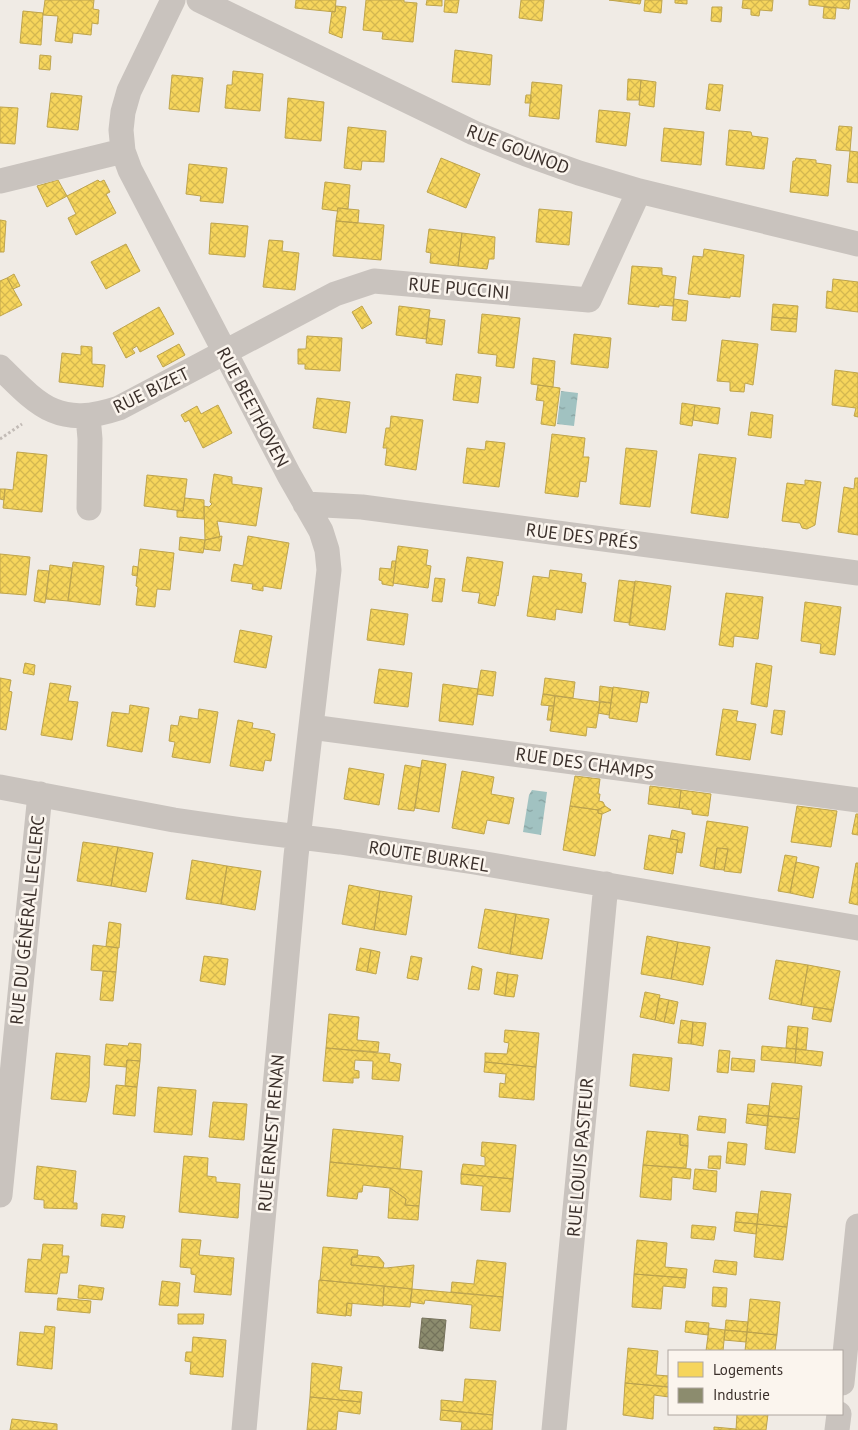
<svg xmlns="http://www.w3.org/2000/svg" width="858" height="1430" viewBox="0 0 858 1430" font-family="'PT Sans',sans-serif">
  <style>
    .water { fill: url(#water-ripples) }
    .homes { fill: url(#homes-cross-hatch); stroke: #bea44d }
    .industry { fill: url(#industry-cross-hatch); stroke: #74705a }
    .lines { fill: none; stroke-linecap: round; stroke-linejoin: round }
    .path { stroke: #c2bbb6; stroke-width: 3; stroke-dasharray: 2.5 2.5; stroke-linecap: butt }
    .minor { stroke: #c9c3be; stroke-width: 25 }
    .labels { text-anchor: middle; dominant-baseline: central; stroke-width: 5; stroke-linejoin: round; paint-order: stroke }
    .street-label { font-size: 18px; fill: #3b302b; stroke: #fbf5ee }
  </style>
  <defs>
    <pattern id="water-ripples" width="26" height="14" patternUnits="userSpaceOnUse" patternTransform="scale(1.25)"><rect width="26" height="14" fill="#a1c2c1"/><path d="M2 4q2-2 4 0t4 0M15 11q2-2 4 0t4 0" fill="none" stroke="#849e9d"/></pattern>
    <pattern id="homes-cross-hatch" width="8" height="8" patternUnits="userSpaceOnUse" patternTransform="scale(1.25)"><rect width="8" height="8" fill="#f6d55c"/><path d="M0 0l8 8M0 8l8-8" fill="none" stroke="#d4b750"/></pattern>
    <pattern id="industry-cross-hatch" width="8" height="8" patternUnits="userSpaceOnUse" patternTransform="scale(1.25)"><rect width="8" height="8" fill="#8c8c6e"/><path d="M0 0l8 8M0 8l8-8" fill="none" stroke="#74735b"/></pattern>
  </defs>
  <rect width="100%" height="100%" fill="#f0ebe5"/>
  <path class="water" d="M561,391L578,393L574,426L557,424Z
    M532,790L547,792L541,835L523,832L529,795Z"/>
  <path class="homes" d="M45,0H94L93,9L99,10L98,24L92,23L91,35L73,33L72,43L55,41L58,16L43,15Z
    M296,0H336L335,12L295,8Z
    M366,0H404V2L417,3L413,42L382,39L383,32L363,30Z
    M427,0H442V6L426,5Z
    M445,0H459L457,13L444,12Z
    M521,0H544L542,21L519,18Z
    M609,0H641L640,4Z
    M645,0H662L661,13L644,11Z
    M675,0H687V4L675,3Z
    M743,0H773L772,11L760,10L759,16L751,15V9L742,8Z
    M809,0H850L849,9L809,5Z
    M336,6L346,7L342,38L329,33L332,11L335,12Z
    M712,7H722L721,22L711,21Z
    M824,7L836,8L835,19L823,18Z
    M23,11L43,13L41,45L20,43Z
    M455,50L492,55L490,85L452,82Z
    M40,55L51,56L50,70L39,69Z
    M233,71L263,74L260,111L225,108L227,85H232Z
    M172,75L203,78L199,112L169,109Z
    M628,79L641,80L639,100H627Z
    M641,80L656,82L654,107L639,105Z
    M532,82L562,85L559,119L529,116Z
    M709,84L723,85L720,111L706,109Z
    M51,93L82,96L78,130L47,127Z
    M526,95H531V103H525Z
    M288,98L324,102L321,141L285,138Z
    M0,107L18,108L15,144L0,143Z
    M599,110L630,113L626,146L596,142Z
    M839,126L852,127L850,151L836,150Z
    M348,127L386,131L384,162L362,161L361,170L344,168Z
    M664,128L704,132L701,165L661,161Z
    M729,130L751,132L752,136L768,138L764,169L726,165Z
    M850,151L858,152V183L847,182Z
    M441,158L480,174L466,208L427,192Z
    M796,158L816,160V163L831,165L828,196L790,192L793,161H795Z
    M189,164L227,168L223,203L200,201L201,196L186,194Z
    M58,180L67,196L47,207L37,186Z
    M98,180L100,182L104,180L110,192L106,194L116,213L76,235L68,218L76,214L67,196Z
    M325,182L350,185L348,209L338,208L337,211L322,209Z
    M338,208L359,210L358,223L336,221Z
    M539,209L572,212L569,245L536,242Z
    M0,220L6,221L4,252H0Z
    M336,221L384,225L381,260L333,256Z
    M211,223L248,226L245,257L209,254Z
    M429,229L462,233L458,266L430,263L431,253L426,252Z
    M462,233L495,237L494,259H489L487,269L458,266Z
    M269,240L283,241L282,251L299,253L295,290L263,287Z
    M126,244L140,271L106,289L91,262Z
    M704,249L744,255L740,297L730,296V298L688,294L693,256L703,257Z
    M632,266L662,268V275L676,277L673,306L659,305V307L628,304Z
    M14,274L20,286L13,289L7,278Z
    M7,278L22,305L0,316V281Z
    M833,279L858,282V312L826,308L827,291L832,292Z
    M674,299L688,301L686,321L672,320Z
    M773,304L798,306L797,319L772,317Z
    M362,306L372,323L362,329L352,312Z
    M399,306L430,310L426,339L396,335Z
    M159,307L174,334L140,352L137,346L132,349L135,353L126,358L113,333Z
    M482,314L520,318L514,368L496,366L497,355L478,353Z
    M772,317L797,319L796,332L771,330Z
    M429,318L445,320L442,345L426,343Z
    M574,334L611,338L608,368L571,364Z
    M307,336L342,338L340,371L305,369V364H298V349H306Z
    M722,340L758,344L753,385L745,383L744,392L730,391V382L717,381Z
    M179,344L185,355L163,367L157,356Z
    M81,346L92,347V364L105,365L103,387L59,382L62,353L81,355Z
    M533,358L555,361L553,387L531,384Z
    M835,370L858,373V417L854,416L856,408L832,405Z
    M456,374L481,377L478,403L453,400Z
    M538,385L560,388L555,426L541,424L544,401L536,400Z
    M317,398L350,402L346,433L313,428Z
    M682,403L695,405L692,426L680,424Z
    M218,405L232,433L203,448L189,420L185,422L181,415L197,406L201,414Z
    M695,405L720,408L718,424L693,420Z
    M751,412L773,415L771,438L748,435Z
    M391,416L423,420L416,470L385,465L387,448H383L386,428H390Z
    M552,434L585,438L583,457H589L586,482L580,481L578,497L545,493Z
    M486,441L505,443L499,487L463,483L467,448L485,450Z
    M626,448L657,451L650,507L620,504Z
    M17,452L47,455L42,512L3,508L5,489L13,490Z
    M699,454L736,458L728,518L691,513Z
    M214,474L232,477V484L262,488L256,526L217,521L220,537L205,540L204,506L209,507L212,504L210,502Z
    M147,475L187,479L183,511L144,506Z
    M855,478H858V535L838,532L844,487L854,489Z
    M805,480L821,482L815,525L807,529L802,528L800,523L782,521L787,483L805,485Z
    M0,489H5L4,500L0,499Z
    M185,498L204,500V519L177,517V510L183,511Z
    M222,536L220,551L204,549L205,540Z
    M248,536L289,543L281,589L263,586V591L252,589L253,584L231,581L234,564L243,566Z
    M180,537L205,540L203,553L179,550Z
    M398,546L428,550L426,565L431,566L428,588L393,583Z
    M140,549L174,553L170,590L157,589L155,607L136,605L138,587L136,586Z
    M0,554L30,557L26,595L0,593Z
    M467,557L503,562L498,596L497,595L495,606L478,603L480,593L462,591Z
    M392,561H396L393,586L382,584V581L379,580L380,568L391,569Z
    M73,562L104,566L100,605L68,601Z
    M50,565L72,568L68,601L46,599Z
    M133,566L138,567L137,576L132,575Z
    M38,570L49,571L45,603L34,601Z
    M550,570L582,574L581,582L586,583L582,613L556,609L555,620L527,616L533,576L549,578Z
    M435,578L445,579L442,602L432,601Z
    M619,580L635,582L630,623L614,621Z
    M635,581L671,586L665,630L629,625Z
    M726,593L763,597L758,639L734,636L733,647L719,645Z
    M805,602L841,607L835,655L820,653L821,644L801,641Z
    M371,609L408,614L404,645L367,640Z
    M240,630L272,636L266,668L234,662Z
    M25,663L35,665L34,675L23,673Z
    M756,663L772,666L767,707L751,704Z
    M379,669L412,673L408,707L374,703Z
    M481,670L496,672L493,696L477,694Z
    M0,678L11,680L9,691L12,692L6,730L0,729Z
    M545,678L575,682L573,698L543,694Z
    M50,683L71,686L68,701L78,702L72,740L41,735Z
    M443,684L478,689L473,725L439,721Z
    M600,686L613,688L611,703L599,701Z
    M613,687L642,691L637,722L609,718Z
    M642,691L649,692L647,703L640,702Z
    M543,694L555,696L554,706L541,705Z
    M555,696L600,702L596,728L587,727L586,736L550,731Z
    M600,702L611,703L609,715L598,713Z
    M130,705L149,708L142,752L107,746L112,712L129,714Z
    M549,706H554L552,720H547Z
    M199,709L218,712L210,763L172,757L175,742L169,741L171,725L178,726L180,716L198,719Z
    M723,709L738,711L736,721L756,724L750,760L716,755Z
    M774,710L785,711L782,735L771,733Z
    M238,720L253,723L252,728L270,731V733L275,734L271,761L265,760L263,771L230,766Z
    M422,760L446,764L439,812L415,808Z
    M405,765L421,768L414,811L398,809Z
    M349,768L384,774L379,805L344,799Z
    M462,771L494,777L491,794L514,798L509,824L487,820L484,834L452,828Z
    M575,776L600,779L598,794H600L599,801L603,802L605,806L598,810L570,806Z
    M650,786L681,790L679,808L648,804Z
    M681,790L711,794L708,816L692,814V810L679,808Z
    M570,806L598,810V813L602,814L595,856L563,850Z
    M605,806L611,810L602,814L598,813V810Z
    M797,806L837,811L831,847L791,842Z
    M856,814H858V835L852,834Z
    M707,821L748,827L741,873L724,871L728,849L717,848L714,869L700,866Z
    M672,830L685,833L682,853L676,852L678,840L670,839Z
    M649,835L678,840L673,874L644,869Z
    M83,842L118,847L111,886L77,881Z
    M118,847L153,853L146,892L111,886Z
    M717,848L728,849L724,870L714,869Z
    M785,855L797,857L790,893L778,891Z
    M192,860L227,866L221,904L186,899Z
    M796,862L819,867L813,898L790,893Z
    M856,863H858V905L849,903Z
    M227,866L261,871L255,910L221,904Z
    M349,885L380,891L374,930L342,924Z
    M380,891L412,896L406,935L374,930Z
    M485,909L516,914L510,954L478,948Z
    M516,914L549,919L542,959L510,954Z
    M109,922L121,924L119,948L106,946Z
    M647,936L678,942L671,979L641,974Z
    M678,942L710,947L703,985L671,979Z
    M93,945L118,948L116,972L91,970Z
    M360,948L371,950L367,972L356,970Z
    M371,950L380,952L376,974L367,972Z
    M204,956L228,959L225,985L200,981Z
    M411,956L422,958L418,980L407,978Z
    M776,960L808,965L801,1005L769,999Z
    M808,965L840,971L833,1010L801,1005Z
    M472,966L482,969L479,990L468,989Z
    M103,971L116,972L113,1001L100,1000Z
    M497,972L508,974L505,996L494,994Z
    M508,974L518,975L514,997L505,996Z
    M645,992L660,995L655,1020L640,1017Z
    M659,998L669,1000L664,1022L655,1020Z
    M669,1000L678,1002L674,1024L664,1022Z
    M814,1007L833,1010L831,1022L812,1019Z
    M329,1014L359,1017L357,1040L379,1042L378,1052L326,1048Z
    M681,1020L693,1022L691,1044L678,1043Z
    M693,1022L706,1023L703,1046L691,1044Z
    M788,1026L798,1027L796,1049L786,1048Z
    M798,1027L808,1028L806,1050L796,1049Z
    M505,1030L539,1033L536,1067L485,1062V1053L507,1054L509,1043L504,1042Z
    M129,1043L141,1044L140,1061L127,1060L126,1067L104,1065L106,1044L128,1046Z
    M762,1046L796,1049L795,1063L761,1060Z
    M326,1048L390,1054L389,1062L401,1064L399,1081L372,1079L373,1061L355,1060L354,1070L359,1071V1078H353V1083L323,1081Z
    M796,1049L823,1052L821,1066L795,1063Z
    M719,1050L730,1051L728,1073L717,1072Z
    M56,1053L90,1056L89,1087L86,1102L51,1099Z
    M633,1054L672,1058L669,1091L630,1086Z
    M732,1058L755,1060L754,1072L731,1070Z
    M127,1060L140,1061L137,1087L125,1086Z
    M485,1062L536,1067L534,1100L499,1097L500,1083L505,1084L506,1074L484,1072Z
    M772,1083L802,1086L799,1119L768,1116Z
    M116,1085L137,1087L135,1116L113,1114Z
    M158,1087L196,1090L192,1135L154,1132Z
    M213,1102L247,1104L244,1140L209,1137Z
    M748,1104L770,1106L768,1116L747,1114Z
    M747,1114L768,1116V1126L746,1123Z
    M699,1116L726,1119L725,1133L697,1130Z
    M768,1116L799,1119L795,1153L765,1149Z
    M333,1129L403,1136L400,1169L330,1162Z
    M647,1131L680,1134V1145L688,1146L686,1168L643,1165Z
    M680,1134L688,1135V1146L680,1145Z
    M482,1142L516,1145L513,1179L461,1174L463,1164L485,1166V1157L481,1156Z
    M728,1142L747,1144L745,1165L726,1163Z
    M184,1156L208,1158L207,1176L216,1177V1182L240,1184L238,1218L179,1212Z
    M709,1156H721L720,1169L708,1168Z
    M330,1162L422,1171L419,1206L405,1205L406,1199L390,1188L363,1185L362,1192H358L357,1199L327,1196Z
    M643,1165L691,1169L690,1179L672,1177L671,1200L640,1197Z
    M37,1166L76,1171L73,1203H77V1209L44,1208V1200L34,1199Z
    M695,1169L717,1171L716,1192L693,1189Z
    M461,1174L513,1179L510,1212L481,1210L483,1186L461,1184Z
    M390,1188L406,1199L405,1205L419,1206L418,1220L388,1218Z
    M761,1191L791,1194L787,1227L757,1224Z
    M736,1212L758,1214L757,1224L735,1222Z
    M102,1214L125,1216L123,1228L101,1226Z
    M735,1222L757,1224L756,1234L734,1231Z
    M757,1224L787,1227L783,1260L754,1257Z
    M692,1225L716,1227L714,1240L691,1238Z
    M182,1239L201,1240L199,1255L234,1258L231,1295L194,1292L196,1275L191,1274V1268L180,1267Z
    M637,1240L667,1243L665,1267L687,1269L686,1278L634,1274Z
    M43,1244L63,1245L62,1256H69L67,1273H60L57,1294L25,1292L28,1259L41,1260Z
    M323,1247L358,1250L357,1257H352L351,1265L386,1268L414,1265L412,1289L320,1280Z
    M357,1255L379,1257L384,1263L383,1268L351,1265L352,1257H357Z
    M477,1260L506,1263L503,1297L451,1292L452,1282L474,1284Z
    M715,1260L737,1262L736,1275L713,1272Z
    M634,1274L686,1278L685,1288L663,1286L661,1309L632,1307Z
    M319,1280L384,1286L383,1306L347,1303L346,1316L317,1313Z
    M162,1281L180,1283L178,1306L159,1305Z
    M79,1285L104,1288L102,1300L78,1298Z
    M384,1286L412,1289L410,1307L383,1305Z
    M713,1287L727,1288L726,1307L712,1306Z
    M412,1289L503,1297L500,1331L470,1328L472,1305L425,1300L424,1304L410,1302Z
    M58,1298L91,1301L90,1313L57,1310Z
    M750,1299L780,1302L777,1335L747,1332Z
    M347,1303L352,1304L351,1316L346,1315Z
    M178,1314H204L203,1324H178Z
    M726,1320L748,1322L747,1332L725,1330Z
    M686,1321L709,1323L708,1335L685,1332Z
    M45,1326L55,1327L52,1369L17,1365L20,1332L44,1334Z
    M709,1328L725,1330L723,1351H706Z
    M725,1330L747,1332L746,1342L724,1340Z
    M747,1332L777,1335L775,1351H745Z
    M193,1337L226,1340L223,1377L190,1374L191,1362L185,1361L186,1352H192Z
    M628,1348L658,1351L656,1375L669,1376V1387L625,1383Z
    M312,1363L342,1367L339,1390L362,1392L361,1402L310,1397Z
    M465,1379L496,1381L493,1415L441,1410V1400L463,1402Z
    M625,1383L669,1387V1397L654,1395L653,1419L623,1415Z
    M310,1397L361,1402L360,1414L338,1411L336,1430H307Z
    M441,1410L493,1415L492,1430H461L462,1422L440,1420Z
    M737,1414H768L766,1430H736Z
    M12,1419L57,1424V1430H10Z
    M714,1427L736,1429V1430H714Z"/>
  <path class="industry" d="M422,1318L446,1320L443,1351L419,1348Z"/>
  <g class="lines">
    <path class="path" d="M0,439L22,424"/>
    <path class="minor" d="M173,0L129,91L123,112L121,130L123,151L130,170L289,475L321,531L327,550L329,570L296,856L244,1430
      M199,0L474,133L526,154L579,173L639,191L858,244
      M0,181L123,151
      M0,367C40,407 59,428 119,408L335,294L374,281L589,300L639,191
      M88,416L90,439L89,508
      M305,504L362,507L858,573
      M311,727L858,800
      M0,787L174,820L243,830L340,842L474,862L858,928
      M0,1195L40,794
      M842,1383L858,1226
      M554,1430L606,884
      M837,1430L839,1414"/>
  </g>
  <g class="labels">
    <g class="street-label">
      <text transform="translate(518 149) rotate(21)">RUE GOUNOD</text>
      <text transform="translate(459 288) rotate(5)">RUE PUCCINI</text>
      <text transform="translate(151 390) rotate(-26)">RUE BIZET</text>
      <text transform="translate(253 407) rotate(62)">RUE BEETHOVEN</text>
      <text transform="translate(582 536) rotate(7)">RUE DES PRÉS</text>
      <text transform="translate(585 763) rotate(8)">RUE DES CHAMPS</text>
      <text transform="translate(429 856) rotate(9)">ROUTE BURKEL</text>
      <text transform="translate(27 920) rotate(-84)">RUE DU GÉNÉRAL LECLERC</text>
      <text transform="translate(271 1133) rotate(-85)">RUE ERNEST RENAN</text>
      <text transform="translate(580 1157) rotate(-85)">RUE LOUIS PASTEUR</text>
    </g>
  </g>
  <rect x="668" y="1350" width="175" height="65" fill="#fbf5ee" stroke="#aea6a0"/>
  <rect x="678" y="1362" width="25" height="15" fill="#f6d55c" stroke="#aea6a0"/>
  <text x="713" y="1375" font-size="15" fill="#3b302b">Logements</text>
  <rect x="678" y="1388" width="25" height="15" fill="#8c8c6e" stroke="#aea6a0"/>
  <text x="713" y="1400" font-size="15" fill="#3b302b">Industrie</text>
</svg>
